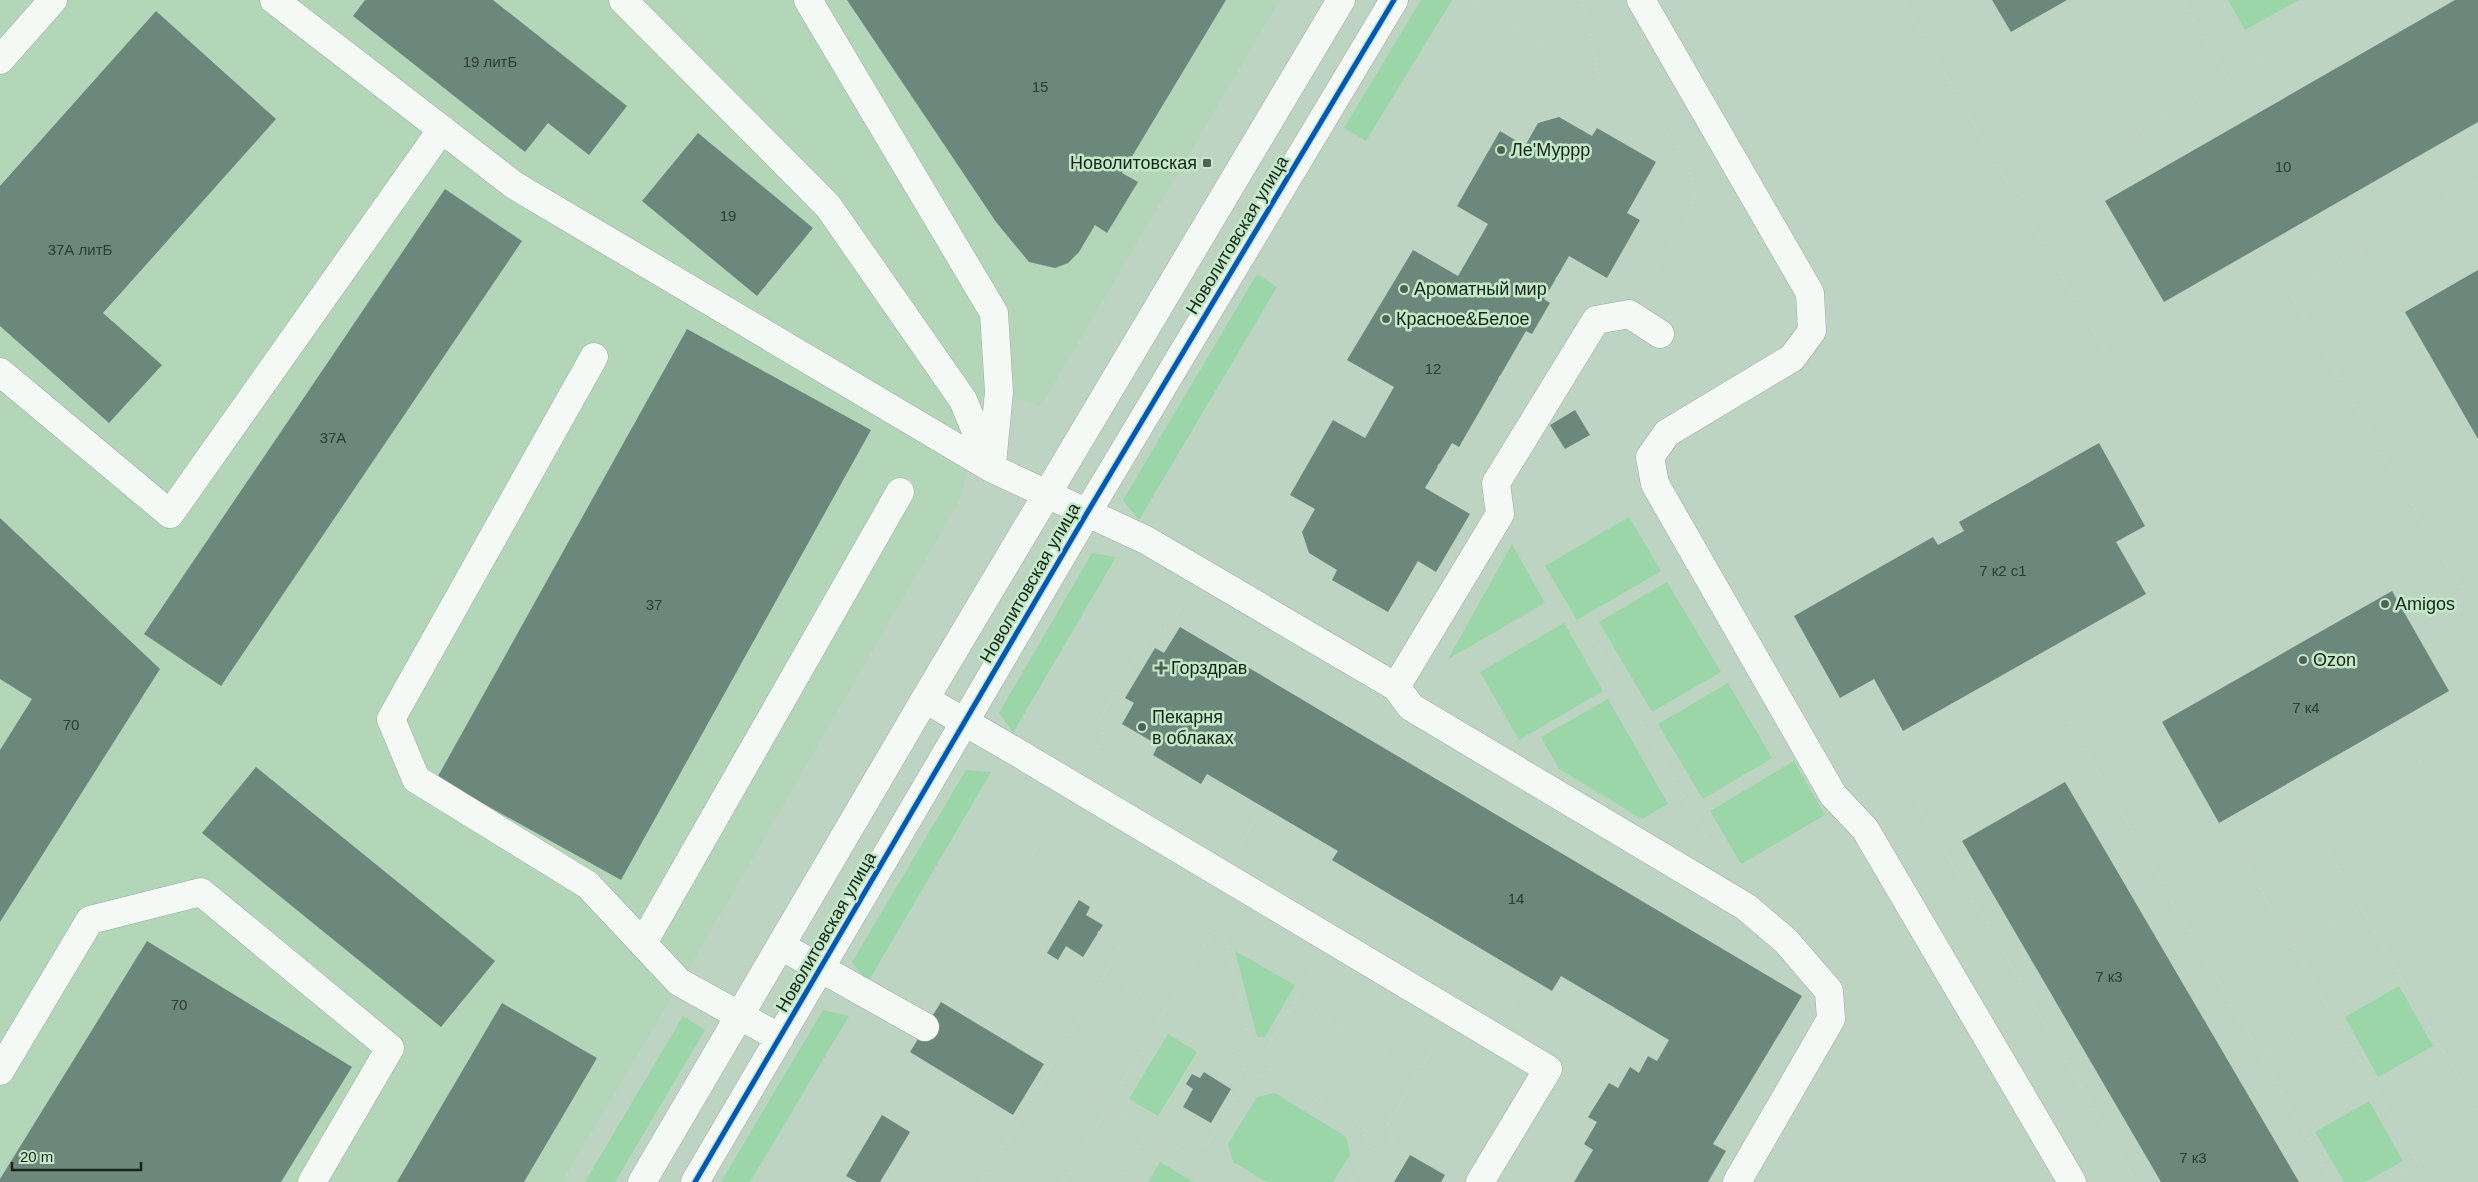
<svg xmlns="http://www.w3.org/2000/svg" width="2478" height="1182" viewBox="0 0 2478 1182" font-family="Arial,sans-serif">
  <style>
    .built { fill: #b3d6b9 }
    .green { fill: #9ad6a7 }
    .building { fill: #6c887c }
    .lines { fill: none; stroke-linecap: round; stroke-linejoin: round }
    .minor-casing { stroke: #9bac9e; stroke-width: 29 }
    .path { stroke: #cad1cb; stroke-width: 3; stroke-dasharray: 1 4; stroke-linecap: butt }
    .minor { stroke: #f5f9f6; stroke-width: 28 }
    .cycleway-casing { stroke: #c3e9c9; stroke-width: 8 }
    .cycleway { stroke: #0057b8; stroke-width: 5 }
    .poi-dot { fill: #516254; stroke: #c3e9c9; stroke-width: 2 }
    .labels { text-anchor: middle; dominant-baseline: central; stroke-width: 5; stroke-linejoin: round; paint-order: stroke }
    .number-label { font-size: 15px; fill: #2c3d32 }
    .poi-label { font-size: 18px; fill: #162419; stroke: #c3e9c9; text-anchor: start }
    .street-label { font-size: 18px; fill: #162419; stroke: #c3e9c9 }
  </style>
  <rect width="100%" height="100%" fill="#bed4c2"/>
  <path class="built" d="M0,0H1280L1041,406L984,390L961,498L683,979L562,1182H0Z"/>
  <path class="green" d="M1421,0H1452L1366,141L1344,128Z
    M2228,0H2299L2245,30Z
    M1257,274L1277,287L1139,520L1123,500Z
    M1629,517L1661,571L1577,620L1545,566Z
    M1512,544L1545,603L1448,659Z
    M1092,553L1116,557L1013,733L999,713Z
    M1667,582L1721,672L1652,712L1599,622Z
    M1564,623L1603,691L1519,740L1480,672Z
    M1728,683L1772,758L1703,799L1658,724Z
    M1608,699L1668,804L1642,819L1559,769L1541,737Z
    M1794,761L1825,815L1741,864L1710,811Z
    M966,770L991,772L868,982L852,962Z
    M1235,951L1295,985L1265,1037H1257Z
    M2399,986L2433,1046L2378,1077L2345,1017Z
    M823,1010L849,1016L750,1182H721Z
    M683,1016L705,1030L615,1182H585Z
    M1168,1034L1197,1052L1158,1116L1129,1099Z
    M1275,1093L1346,1137L1350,1155L1333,1182H1267L1233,1162L1228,1144L1257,1097Z
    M2369,1101L2403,1161L2365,1182H2344L2315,1132Z
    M1160,1162L1193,1182H1148Z"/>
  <path class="building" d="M365,0H493L627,106L589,155L548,123L525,152L353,16Z
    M847,0H1226L1122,173L1138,182L1107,233L1095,225L1079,252L1068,263L1055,268L1029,262L996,222Z
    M1992,0H2067L2011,32Z
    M2455,0H2478V122L2164,302L2105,201Z
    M156,11L276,119L103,313L162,365L109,423L0,326V186Z
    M1559,117L1592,136L1597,128L1656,162L1627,213L1640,220L1607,278L1569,256L1544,299L1550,303L1532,334L1526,331L1459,447L1452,443L1425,488L1470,514L1436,572L1418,561L1388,612L1332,580L1337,570L1309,553L1302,532L1315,509L1290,495L1333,420L1365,438L1394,387L1347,360L1413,250L1458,276L1488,224L1457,206L1500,131L1525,146L1538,123Z
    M698,133L813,228L757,296L642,201Z
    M445,189L522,241L221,686L144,634Z
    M2478,270V439L2405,312Z
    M687,329L871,430L621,880L437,778Z
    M1575,410L1590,435L1565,449L1550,425Z
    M2099,443L2145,526L2116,542L2146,594L1903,731L1874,679L1840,698L1794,616L1933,537L1938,545L1964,531L1959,522Z
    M0,518L160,669L0,922V750L32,699L0,679Z
    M2392,591L2449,691L2219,823L2162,722Z
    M1180,627L1802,996L1713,1144L1726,1151L1708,1182H1574L1593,1150L1584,1144L1597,1122L1588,1117L1609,1083L1618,1088L1630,1067L1639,1073L1648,1056L1657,1061L1669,1040L1561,976L1552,991L1332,860L1338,851L1207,774L1201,784L1153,755L1158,745L1122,724L1134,703L1125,698L1155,648L1164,653Z
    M256,767L495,961L441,1027L202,833Z
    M2065,782L2162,948L2299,1182H2161L2057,1004L1962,841Z
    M1079,900L1090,907L1086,915L1103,925L1083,957L1066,946L1058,960L1047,953Z
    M147,941L352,1067L281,1182H0V1179Z
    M941,1002L1044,1064L1013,1115L910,1052Z
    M502,1003L597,1058L524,1182H397Z
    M1204,1072L1231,1089L1211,1123L1183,1107L1193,1089L1186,1084L1192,1074L1200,1078Z
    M882,1115L910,1132L880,1182H857L846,1176Z
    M1410,1155L1445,1175L1441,1182H1394Z"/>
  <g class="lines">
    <g class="minor-casing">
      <path id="minor" d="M274,0L514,185L991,468L1146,540L1396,687L1411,707L1746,907L1785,940L1829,991L1831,1019L1737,1182
        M623,0L828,206L963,400L991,468
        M808,0L994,313L999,392L992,464
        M1641,0L1810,293L1812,331L1792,358L1667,433L1650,457L1655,484L1833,795L1865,829L2072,1182
        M0,60L53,0
        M594,357L391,719L416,779L588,885L679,982L780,1038
        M0,372L170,514L442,129
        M1396,687L1500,514L1496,483L1596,320L1629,314L1660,334
        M925,699L1020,754L1548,1069L1480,1182
        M643,943L900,492
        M781,946L925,1027
        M0,1071L90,920L201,892L390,1048L312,1182
        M642,1182L925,699L1341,0
        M695,1182L1087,513L1394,0"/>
    </g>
    <path class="path" d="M1470,0L1643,106C1668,131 1697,167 1693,205C1691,215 1655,270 1647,284
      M1582,0L1599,79
      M1902,0L2109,357C2126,374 2132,374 2155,368L2289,291
      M2228,79L2366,0
      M2478,181L2289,291L2478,618
      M2018,199L2228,79L2182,0
      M1556,278L1577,290
      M1499,377L1513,386
      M1438,465L1459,478
      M1583,623L1708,839
      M2067,718L2333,1182
      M1094,756L1104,738L1100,718L1152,632L1169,629L1184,603
      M1916,801L2136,1182
      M2312,823L2478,1111
      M1241,843L1263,807
      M1033,854L1055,819
      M2245,862L2419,1165
      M2172,903L2478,728
      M1098,932L1120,949
      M1105,973L1243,1056
      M2221,986L2361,907
      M1294,1002L1418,1074
      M1512,1007L1530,977
      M1243 1063a14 14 0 1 1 28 0a14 14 0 1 1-28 0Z
      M1266,1051L1312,972
      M2261,1056L2401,977
      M1048,1070L1232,1182
      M1269,1072L1366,1129
      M1567,1105L1588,1117
      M1365 1136a14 14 0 1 1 28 0a14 14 0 1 1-28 0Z
      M1388,1123L1436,1045
      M2303,1130L2444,1051
      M1206,1146L1249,1076
      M1183,1152L1193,1144L1206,1146L1212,1156L1210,1168
      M983,1182L1120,949L1197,924L1225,940L1252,1049
      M1063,1182L1222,916
      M1119,1182L1149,1131
      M1351,1182L1372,1149
      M2388,1182L2478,1130"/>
    <use href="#minor" class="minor"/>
    <g class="cycleway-casing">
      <path id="cycleway" d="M695,1182L1087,513L1394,0"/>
    </g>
    <use href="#cycleway" class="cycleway"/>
  </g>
  <g class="poi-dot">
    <circle cx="1501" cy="150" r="5"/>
    <rect x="1202" y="158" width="10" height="10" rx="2.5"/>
    <circle cx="1404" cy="289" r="5"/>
    <circle cx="1386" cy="319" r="5"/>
    <circle cx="2385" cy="604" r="5"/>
    <circle cx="2303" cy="660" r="5"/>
    <path d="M1158.5 660.5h5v5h5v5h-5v5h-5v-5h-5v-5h5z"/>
    <circle cx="1142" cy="727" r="5"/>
  </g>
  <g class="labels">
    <g class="number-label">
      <text x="490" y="61">19 литБ</text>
      <text x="1040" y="86">15</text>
      <text x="2283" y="166">10</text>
      <text x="728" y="215">19</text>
      <text x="80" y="249">37А литБ</text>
      <text x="1433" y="368">12</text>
      <text x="333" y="437">37А</text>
      <text x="2003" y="570">7 к2 с1</text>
      <text x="654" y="604">37</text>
      <text x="2306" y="707">7 к4</text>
      <text x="71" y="724">70</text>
      <text x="1516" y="898">14</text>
      <text x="2109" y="976">7 к3</text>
      <text x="179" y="1004">70</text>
      <text x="2193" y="1157">7 к3</text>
    </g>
    <g class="poi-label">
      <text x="1511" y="150">Ле'Муррр</text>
      <text x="1197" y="163" text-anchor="end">Новолитовская</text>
      <text x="1414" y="289">Ароматный мир</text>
      <text x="1396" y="319">Красное&amp;Белое</text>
      <text x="2395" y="604">Amigos</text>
      <text x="2313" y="660">Ozon</text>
      <text x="1171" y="668">Горздрав</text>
      <text x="1152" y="717">Пекарня<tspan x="1152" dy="21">в облаках</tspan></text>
    </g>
    <g class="street-label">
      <text transform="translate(1237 235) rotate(-59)">Новолитовская улица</text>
      <text transform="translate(1030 583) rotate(-60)">Новолитовская улица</text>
      <text transform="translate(826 932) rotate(-60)">Новолитовская улица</text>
    </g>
  </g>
  <path d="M12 1162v8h129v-8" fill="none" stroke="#162419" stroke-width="2.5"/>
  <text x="20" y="1162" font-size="15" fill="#162419" stroke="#c3e9c9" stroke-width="4" paint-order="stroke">20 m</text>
</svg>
